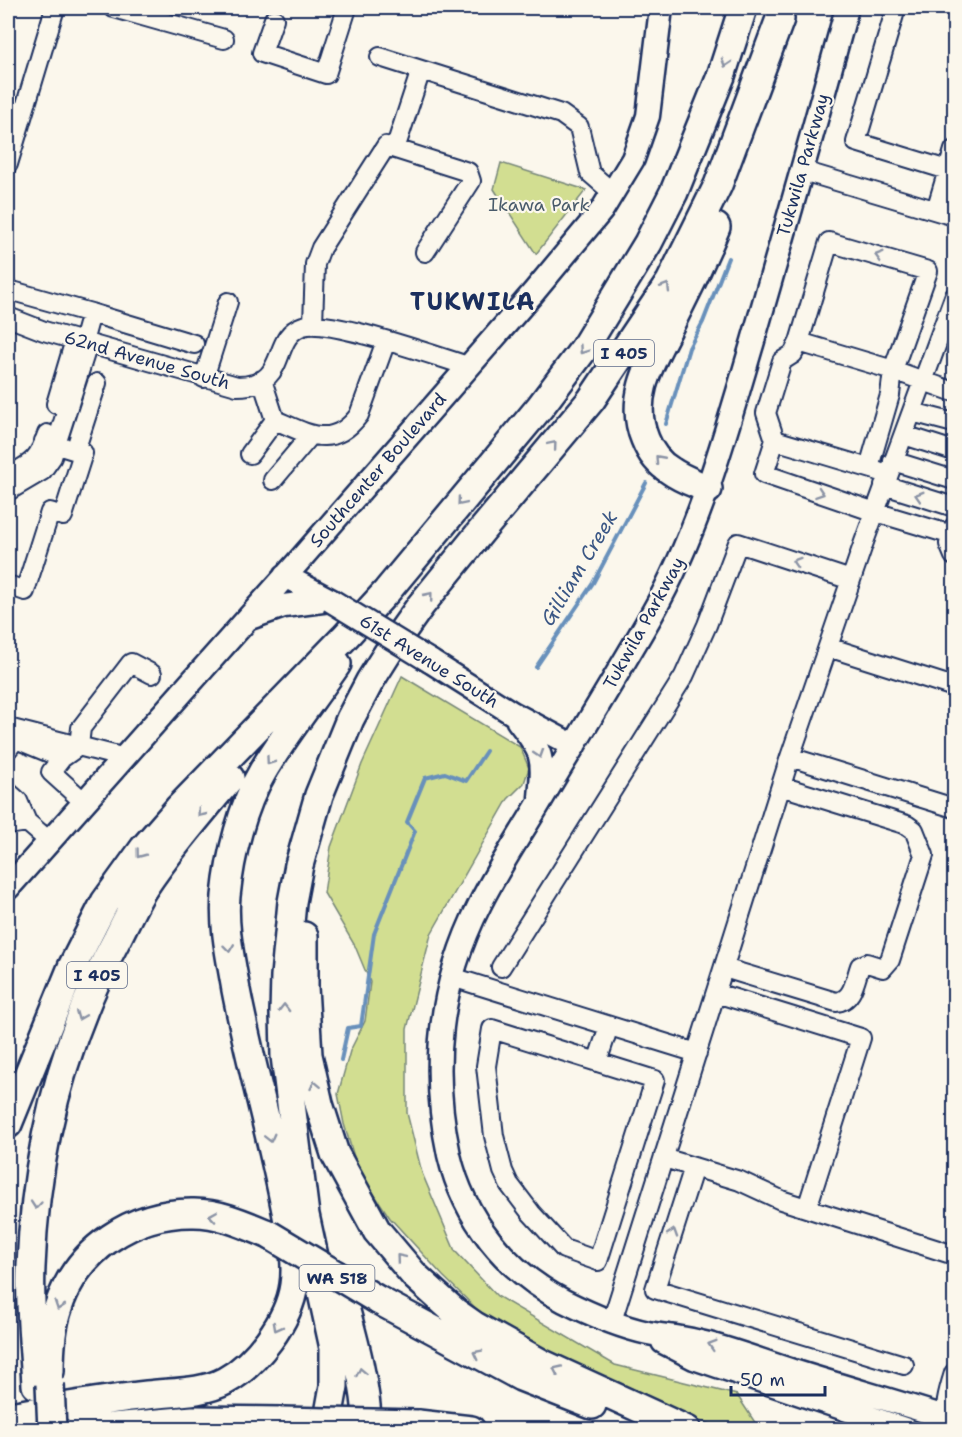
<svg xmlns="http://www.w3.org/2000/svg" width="962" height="1437" viewBox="0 0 962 1437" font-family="'Shantell Sans',sans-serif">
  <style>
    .green { fill: #d2de91; stroke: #768678; stroke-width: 1.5 }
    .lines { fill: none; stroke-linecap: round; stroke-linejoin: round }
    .stream { stroke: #6790bb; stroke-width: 4 }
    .minor-casing { stroke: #1b2f5e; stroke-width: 22 }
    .major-casing { stroke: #1b2f5e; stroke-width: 27 }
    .highway-casing { stroke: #1b2f5e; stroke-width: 32 }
    .minor { stroke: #fbf7ec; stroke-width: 18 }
    .major { stroke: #fbf7ec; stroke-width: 22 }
    .highway { stroke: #fbf7ec; stroke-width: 27 }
    .major-bridge-casing { stroke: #1b2f5e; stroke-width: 27; stroke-linecap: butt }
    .highway-bridge-casing { stroke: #1b2f5e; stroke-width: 32; stroke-linecap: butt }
    .major-bridge { stroke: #fbf7ec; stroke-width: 22 }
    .highway-bridge { stroke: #fbf7ec; stroke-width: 27 }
    .oneway { stroke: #8b93a5 }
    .labels { text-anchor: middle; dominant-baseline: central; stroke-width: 4.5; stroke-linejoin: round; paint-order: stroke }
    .shield { fill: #fbf7ec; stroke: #5e6b89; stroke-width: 1.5 }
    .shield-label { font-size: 16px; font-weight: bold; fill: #1b2f5e }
    .street-label { font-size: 18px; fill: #1b2f5e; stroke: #fbf7ec }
    .park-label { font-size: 18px; fill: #495b6b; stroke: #fbf7ec }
    .water-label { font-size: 20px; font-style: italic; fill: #3b5785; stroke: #fbf7ec }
    .district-label { font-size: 24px; font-weight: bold; letter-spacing: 1.5px; fill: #1b2f5e; stroke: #fbf7ec }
  </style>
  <rect width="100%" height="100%" fill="#fbf7ec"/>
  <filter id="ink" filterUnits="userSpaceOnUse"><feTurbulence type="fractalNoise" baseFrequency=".0167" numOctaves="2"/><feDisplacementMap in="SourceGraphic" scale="12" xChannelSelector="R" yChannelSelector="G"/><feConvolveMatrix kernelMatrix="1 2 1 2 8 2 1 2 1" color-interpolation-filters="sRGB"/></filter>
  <g filter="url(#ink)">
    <path class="green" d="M501,163L586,190L536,254L494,189Z
      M402,676L520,747L529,768L524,783L508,799L431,934L407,1029V1113L422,1173L455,1251L497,1296L615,1365L737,1395L758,1427L751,1429H723L708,1423L674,1415L495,1327L443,1276L390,1218L358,1170L344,1124L338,1094L350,1051L365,1021L370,982L355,946L324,893L331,847L362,764Z"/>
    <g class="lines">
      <path class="stream" d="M666,424L689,348L703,322L728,258
        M536,667L593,583L646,483
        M341,1060L348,1028L361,1026L374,934L415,831L407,822L425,778L445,773L466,781L486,751"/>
      <g class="minor-casing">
        <path id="minor" d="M114,8L224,39
          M896,8L856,142L954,172
          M274,19L262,53L326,74L347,8
          M380,57L561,114L579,127L590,173L613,193
          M395,149L421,70
          M8,164L55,8
          M803,171L954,216
          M936,210L954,150
          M9,290L91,313L83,342
          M91,313L194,344
          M8,317L44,331L237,386C291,386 269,337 303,326C328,318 438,357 468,366
          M313,324L315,264L321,248L386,146L468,172L471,181L425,252
          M799,342L893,370L890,395L869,467
          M204,378L228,302
          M262,380L275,420C308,434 333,450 359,415L386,341
          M56,404L75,340
          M912,412L954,423
          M904,435L954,451
          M775,440L879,471
          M75,451L97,383
          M250,454L275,420
          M893,461L954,480
          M12,474C34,462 39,458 47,434
          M273,480L311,435
          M884,485L954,507
          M8,491L42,471L52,457L88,344
          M954,527L949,544L954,556
          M952,535L875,512L764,474L775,440L766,413L782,361L793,354L799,342L829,242L928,271L893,370L954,392
          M8,585L25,591L50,512L63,516L83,453L44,441
          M828,647L954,687
          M8,728L125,758
          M8,749L16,739L62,758L79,746L81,728L131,663L152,674
          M790,757L954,808
          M62,758L51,772L84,802
          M8,792L18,801L27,822
          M8,825L27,822L49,841
          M501,967L684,676L707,625L738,543L851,580
          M724,968L836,1002C853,1001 855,980 860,966L867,963L883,968L890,960L924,855L914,830L907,825L781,786
          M452,977L697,1053
          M716,993L861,1038L807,1208
          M492,1029L655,1080L598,1261L564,1249L531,1213L509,1184L503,1171L494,1136L486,1066Z
          M597,1062L609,1026
          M664,1158L740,1181L781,1200L954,1255
          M694,1167L655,1289L904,1365
          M612,1321L790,757L864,542L954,297
          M948,1429C943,1408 948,1392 954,1373"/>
      </g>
      <g class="major-casing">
        <path id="major" d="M847,8C817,119 785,230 753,341C725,435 700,529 652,614C616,677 578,738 541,800C521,834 498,868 480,904C439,985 430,1067 449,1155C464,1219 506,1271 564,1301C590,1314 620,1327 648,1333C664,1336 680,1337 696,1341C729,1348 761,1361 793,1371C847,1388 901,1403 954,1420
          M285,576L330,600
          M250,618L284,606L330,600
          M430,661L512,713L574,746
          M518,721C543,753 544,757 540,797
          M8,888L298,562L533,293L602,210L633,159L648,116L661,8
          M663,1342L694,1358L907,1430"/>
      </g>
      <g class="highway-casing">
        <path id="highway" d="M708,489C695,483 682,479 671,471C659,464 650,452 645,439C627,396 654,357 673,319C689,288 703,258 716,227
          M304,936V987L308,1055L319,1104L335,1154L377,1231L415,1276L455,1312L475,1326L541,1363L687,1430
          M8,1124L72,967L105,902L144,848L178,809L344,638L387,591L540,407L583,350L648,243L674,192L721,76L743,8
          M336,1275C350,1326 366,1377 368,1430
          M378,1300L521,1377L592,1405
          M50,1371C50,1350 51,1328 58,1308C77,1249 133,1212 194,1213C220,1213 244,1224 268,1234
          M36,1385C34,1346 29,1306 31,1267C35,1151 63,1039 118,937C126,921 134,904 143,889C169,850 200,814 230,778
          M8,1416C54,1409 100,1400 147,1395C172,1392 203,1393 225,1381C256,1364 289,1321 294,1285C298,1259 290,1232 285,1206C271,1134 250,1063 236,990C231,960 223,927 226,896C230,856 242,806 263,771C285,734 313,699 337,664
          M418,1424L471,1430
          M78,1430L193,1420L281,1421
          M326,1430L334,1386V1348L305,1215L285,1056L284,1013L285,976L292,902L299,865L319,795L350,719L370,681L394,643L421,605L483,529L591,400L670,282L718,185L780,19"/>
      </g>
      <use href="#minor" class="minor"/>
      <use href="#major" class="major"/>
      <use href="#highway" class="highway"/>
      <g class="major-bridge-casing">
        <path id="major-bridge" d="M330,600L430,661"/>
      </g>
      <g class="highway-bridge-casing">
        <path id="highway-bridge" d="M268,1234L378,1300
          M50,1384L52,1430
          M281,1421L418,1424"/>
      </g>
      <use href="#major-bridge" class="major-bridge"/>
      <use href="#highway-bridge" class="highway-bridge"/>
    </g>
    <defs><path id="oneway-chevron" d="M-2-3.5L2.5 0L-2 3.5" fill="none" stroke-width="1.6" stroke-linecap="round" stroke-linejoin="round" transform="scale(1.5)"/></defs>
    <g class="oneway">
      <use href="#oneway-chevron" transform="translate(726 63) rotate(108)"/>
      <use href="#oneway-chevron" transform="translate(879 256) rotate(-164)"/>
      <use href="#oneway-chevron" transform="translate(666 287) rotate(-59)"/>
      <use href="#oneway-chevron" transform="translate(583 350) rotate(125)"/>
      <use href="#oneway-chevron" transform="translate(553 445) rotate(-50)"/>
      <use href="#oneway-chevron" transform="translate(659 459) rotate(-132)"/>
      <use href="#oneway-chevron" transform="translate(820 493) rotate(19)"/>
      <use href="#oneway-chevron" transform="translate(919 496) rotate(-163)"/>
      <use href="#oneway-chevron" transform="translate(461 502) rotate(130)"/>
      <use href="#oneway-chevron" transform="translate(796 562) rotate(-162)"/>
      <use href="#oneway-chevron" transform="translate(429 596) rotate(-51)"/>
      <use href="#oneway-chevron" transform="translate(539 754) rotate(72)"/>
      <use href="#oneway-chevron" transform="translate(270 761) rotate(125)"/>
      <use href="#oneway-chevron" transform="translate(201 813) rotate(129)"/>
      <use href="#oneway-chevron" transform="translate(140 854) rotate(127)"/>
      <use href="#oneway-chevron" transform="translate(229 948) rotate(83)"/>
      <use href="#oneway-chevron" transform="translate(284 1008) rotate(-89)"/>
      <use href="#oneway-chevron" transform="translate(80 1016) rotate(112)"/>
      <use href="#oneway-chevron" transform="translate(315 1085) rotate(-102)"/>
      <use href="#oneway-chevron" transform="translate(270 1138) rotate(76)"/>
      <use href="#oneway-chevron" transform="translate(36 1205) rotate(95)"/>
      <use href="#oneway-chevron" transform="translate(213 1216) rotate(-171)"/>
      <use href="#oneway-chevron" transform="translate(673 1233) rotate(-72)"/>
      <use href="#oneway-chevron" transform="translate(400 1258) rotate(-130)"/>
      <use href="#oneway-chevron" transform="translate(59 1306) rotate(109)"/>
      <use href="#oneway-chevron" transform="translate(277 1327) rotate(118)"/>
      <use href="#oneway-chevron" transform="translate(712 1345) rotate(-163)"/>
      <use href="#oneway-chevron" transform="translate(477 1354) rotate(-153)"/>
      <use href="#oneway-chevron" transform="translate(557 1370) rotate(-155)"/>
      <use href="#oneway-chevron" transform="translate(361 1372) rotate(-101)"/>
    </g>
  </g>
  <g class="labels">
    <g class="shield">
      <rect x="594" y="340" width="60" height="26" rx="4.5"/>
      <rect x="67" y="962" width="60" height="26" rx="4.5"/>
      <rect x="299.5" y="1265" width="75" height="26" rx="4.5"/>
    </g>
    <g class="shield-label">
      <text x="624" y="353">I 405</text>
      <text x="97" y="975">I 405</text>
      <text x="337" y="1278">WA 518</text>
    </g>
    <g class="street-label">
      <text transform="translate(803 165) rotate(-74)">Tukwila Parkway</text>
      <text transform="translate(147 360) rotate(16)">62nd Avenue South</text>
      <text transform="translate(378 470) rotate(-49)">Southcenter Boulevard</text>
      <text transform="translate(644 623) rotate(-61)">Tukwila Parkway</text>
      <text transform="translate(429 661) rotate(32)">61st Avenue South</text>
    </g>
    <g class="park-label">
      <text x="539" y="205">Ikawa Park</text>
    </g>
    <g class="water-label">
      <text transform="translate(579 568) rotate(-59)">Gilliam Creek</text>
    </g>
    <g class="district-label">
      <text x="473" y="302">TUKWILA</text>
    </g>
  </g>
  <rect width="962" height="1437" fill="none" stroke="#fbf7ec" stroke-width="30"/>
  <rect x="15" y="15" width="932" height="1407" fill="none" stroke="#1b2f5e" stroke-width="2" filter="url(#ink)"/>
  <path d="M731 1386v9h94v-9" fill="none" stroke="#1b2f5e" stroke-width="3"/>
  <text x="740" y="1386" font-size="18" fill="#1b2f5e" stroke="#fbf7ec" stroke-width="4.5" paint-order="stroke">50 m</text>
</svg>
